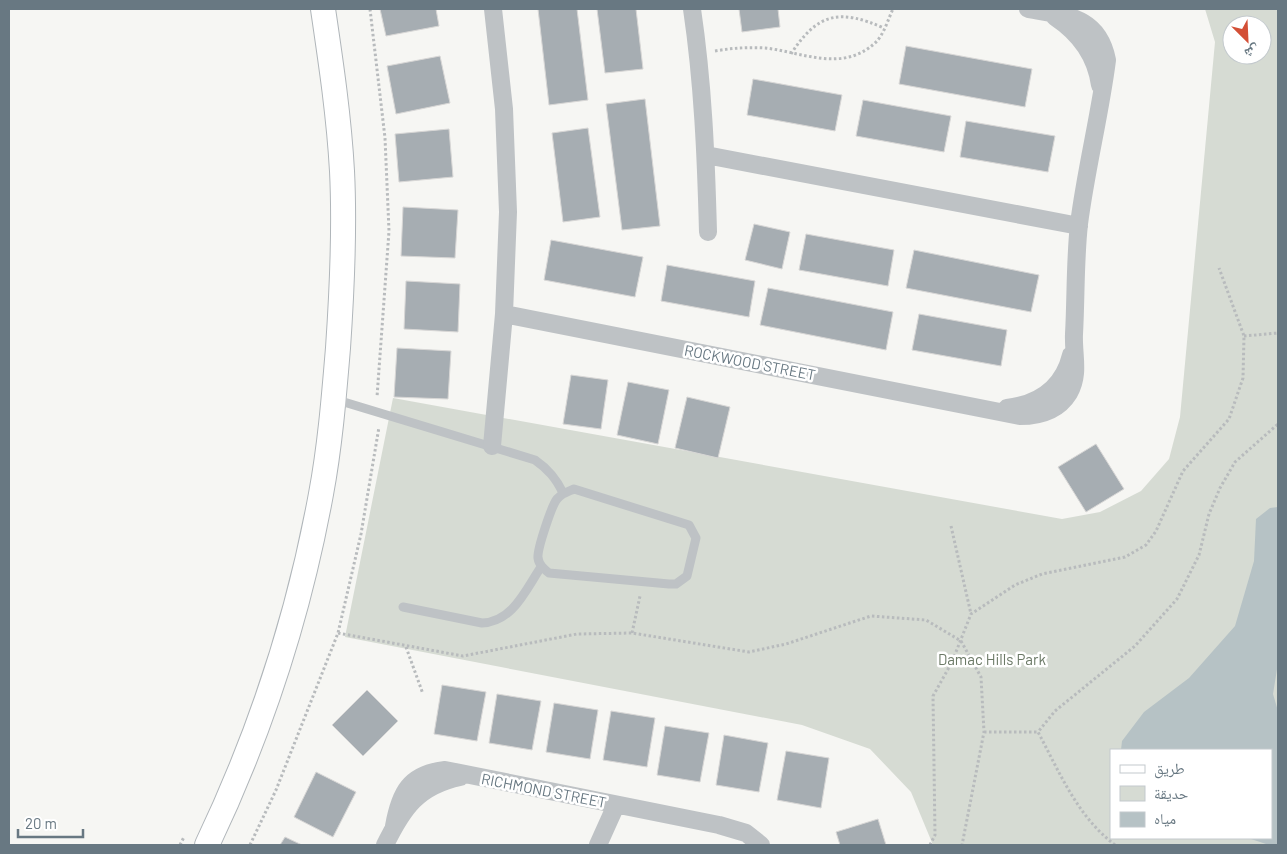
<svg xmlns="http://www.w3.org/2000/svg" width="1287" height="854" viewBox="0 0 1287 854" font-family="Barlow,'Noto Naskh Arabic',sans-serif">
  <style>
    .green { fill: #d6dbd3; fill-rule: evenodd }
    .water { fill: #b6c2c5 }
    .building { fill: #a6adb2; stroke: #d8d7d6 }
    .lines { fill: none; stroke-linecap: round; stroke-linejoin: round }
    .secondary-casing { stroke: #b0b6ba; stroke-width: 26 }
    .path { stroke: #b8bbbd; stroke-width: 3; stroke-dasharray: 2.5 2.5; stroke-linecap: butt }
    .lane { stroke: #bec2c5; stroke-width: 9 }
    .street { stroke: #bec2c5; stroke-width: 18 }
    .secondary { stroke: #fff; stroke-width: 24 }
    .labels { text-anchor: middle; dominant-baseline: central; stroke-width: 5; stroke-linejoin: round; paint-order: stroke }
    .street-label { font-size: 15px; fill: #687882; stroke: #fff }
    .park-label { font-size: 15px; fill: #6b7966; stroke: #fff }
  </style>
  <rect width="100%" height="100%" fill="#f6f6f3"/>
  <path class="green" d="M1205,9H1278V845H933L911,792L870,749L802,725L345,637L393,398L1062,519L1100,512L1141,491L1169,459L1180,417L1215,42ZM1232,25H1262V55H1232ZM1111,750H1271V838H1111Z"/>
  <path class="water" d="M1278,507V663L1273,694L1278,711V845H1269L1248,838H1271V750H1121L1122,741L1144,712L1189,678L1235,626L1254,561L1256,519L1270,508Z"/>
  <path class="building" d="M380,9H436L439,26L386,36Z
    M538,9H577L588,100L549,105Z
    M597,9H636L643,69L605,73Z
    M739,9H778L780,27L742,32Z
    M906,46L1032,69L1025,107L899,84Z
    M440,56L450,103L396,114L387,66Z
    M753,79L842,95L835,131L747,115Z
    M645,99L660,226L622,230L606,104Z
    M863,100L951,116L944,152L856,136Z
    M966,121L1055,136L1048,172L960,157Z
    M588,128L600,217L563,222L552,133Z
    M449,129L453,177L399,182L395,134Z
    M403,207L458,210L455,258L401,256Z
    M754,224L790,232L782,269L745,260Z
    M806,234L894,250L888,286L799,270Z
    M551,240L643,257L635,297L544,280Z
    M914,250L1039,275L1031,312L906,288Z
    M667,265L755,281L749,317L661,301Z
    M406,281L460,284L458,332L404,329Z
    M768,288L893,312L886,350L760,325Z
    M919,314L1007,330L1001,366L912,350Z
    M397,348L451,351L448,399L394,397Z
    M571,375L608,380L601,429L563,424Z
    M628,382L669,390L658,444L617,435Z
    M687,397L730,407L718,458L675,448Z
    M1096,444L1124,489L1086,512L1058,467Z
    M442,685L486,692L477,741L434,734Z
    M367,690L398,721L363,756L332,725Z
    M497,694L541,701L532,750L489,743Z
    M554,703L598,710L590,759L546,752Z
    M611,711L655,718L647,767L603,760Z
    M665,726L709,733L700,782L657,775Z
    M724,735L768,743L759,792L716,785Z
    M786,751L829,758L821,808L777,800Z
    M316,772L356,792L333,837L294,817Z
    M878,819L886,845H840L836,832Z
    M285,837L302,845H280Z"/>
  <g class="lines">
    <g class="secondary-casing">
      <path id="secondary" d="M207,845C260,734 299,614 321,494C330,446 334,396 338,348C342,290 345,230 342,171C339,117 331,63 323,9"/>
    </g>
    <path class="path" d="M370,9L385,138L389,231L377,397
      M715,51C732,48 748,47 765,48C802,52 842,73 875,43C884,35 888,19 893,9
      M791,54C818,12 840,9 884,28
      M1244,336L1278,333
      M951,526L971,614
      M338,633L463,656L577,634L632,633L749,652L786,644L871,616L926,620L961,641L981,677L984,732L962,845
      M632,633L640,596
      M406,647L423,694
      M984,732H1038
      M180,845L184,837
      M250,845L276,790L338,633L361,534L379,427
      M930,845L935,835L933,696L952,662L971,614L1015,585L1042,574L1125,557L1146,545L1156,531L1183,471L1229,419L1243,378L1244,336L1219,268
      M1115,845C1077,816 1060,773 1038,732L1055,711L1135,646L1177,599L1199,555L1209,514L1220,488L1235,462L1278,424"/>
    <path class="lane" d="M334,399L535,460C548,469 556,478 563,493
      M574,489L689,525L696,538L687,576L676,584H669L549,573C544,569 539,565 538,558C537,549 552,505 557,499C562,493 567,492 574,489Z
      M403,607L482,623C513,622 526,589 541,567"/>
    <path class="street" d="M692,9C703,83 706,157 708,232
      M1055,17C1079,33 1096,56 1100,85
      M706,155L1079,226
      M504,314L1020,416C1039,416 1058,411 1069,393C1080,374 1073,355 1074,334C1076,298 1075,260 1079,224C1086,169 1100,115 1107,60C1098,15 1066,16 1028,9
      M1007,408C1039,404 1063,388 1071,355
      M492,446L504,314L508,212L504,109L493,9
      M394,826C400,793 409,774 445,770L719,825L746,833L761,845
      M385,845C403,808 418,786 460,777
      M598,845L616,805"/>
    <use href="#secondary" class="secondary"/>
  </g>
  <g class="labels">
    <g class="street-label">
      <text transform="translate(750 362) rotate(11)">ROCKWOOD STREET</text>
      <text transform="translate(544 790) rotate(11)">RICHMOND STREET</text>
    </g>
    <g class="park-label">
      <text x="992" y="659">Damac Hills Park</text>
    </g>
  </g>
  <rect width="1287" height="854" fill="none" stroke="#687882" stroke-width="20"/>
  <rect x="1110" y="749" width="162" height="90" fill="#ffffff" stroke="#c3c9cd"/>
  <rect x="1120" y="765" width="25" height="8" fill="#ffffff" stroke="#c3c9cd"/>
  <text x="1154" y="774" font-size="15" fill="#687882">طريق</text>
  <rect x="1120" y="786" width="25" height="15" fill="#d6dbd3" stroke="#c3c9cd"/>
  <text x="1154" y="799" font-size="15" fill="#687882">حديقة</text>
  <rect x="1120" y="812" width="25" height="15" fill="#b6c2c5" stroke="#c3c9cd"/>
  <text x="1154" y="824" font-size="15" fill="#687882">مياه</text>
  <g transform="translate(1247 40) rotate(156)"><circle r="24" fill="#ffffff" stroke="#c3c9cd"/>
  <path d="M0-4L9 19L0 12L-9 19Z" fill="#d34f36"/>
  <text y="-8" font-size="14" font-weight="bold" text-anchor="middle" fill="#687882">ش</text>
  </g>
  <path d="M18 829v8h65v-8" fill="none" stroke="#687882" stroke-width="2.5"/>
  <text x="25" y="829" font-size="15" fill="#687882" stroke="#ffffff" stroke-width="4" paint-order="stroke">20 m</text>
</svg>
